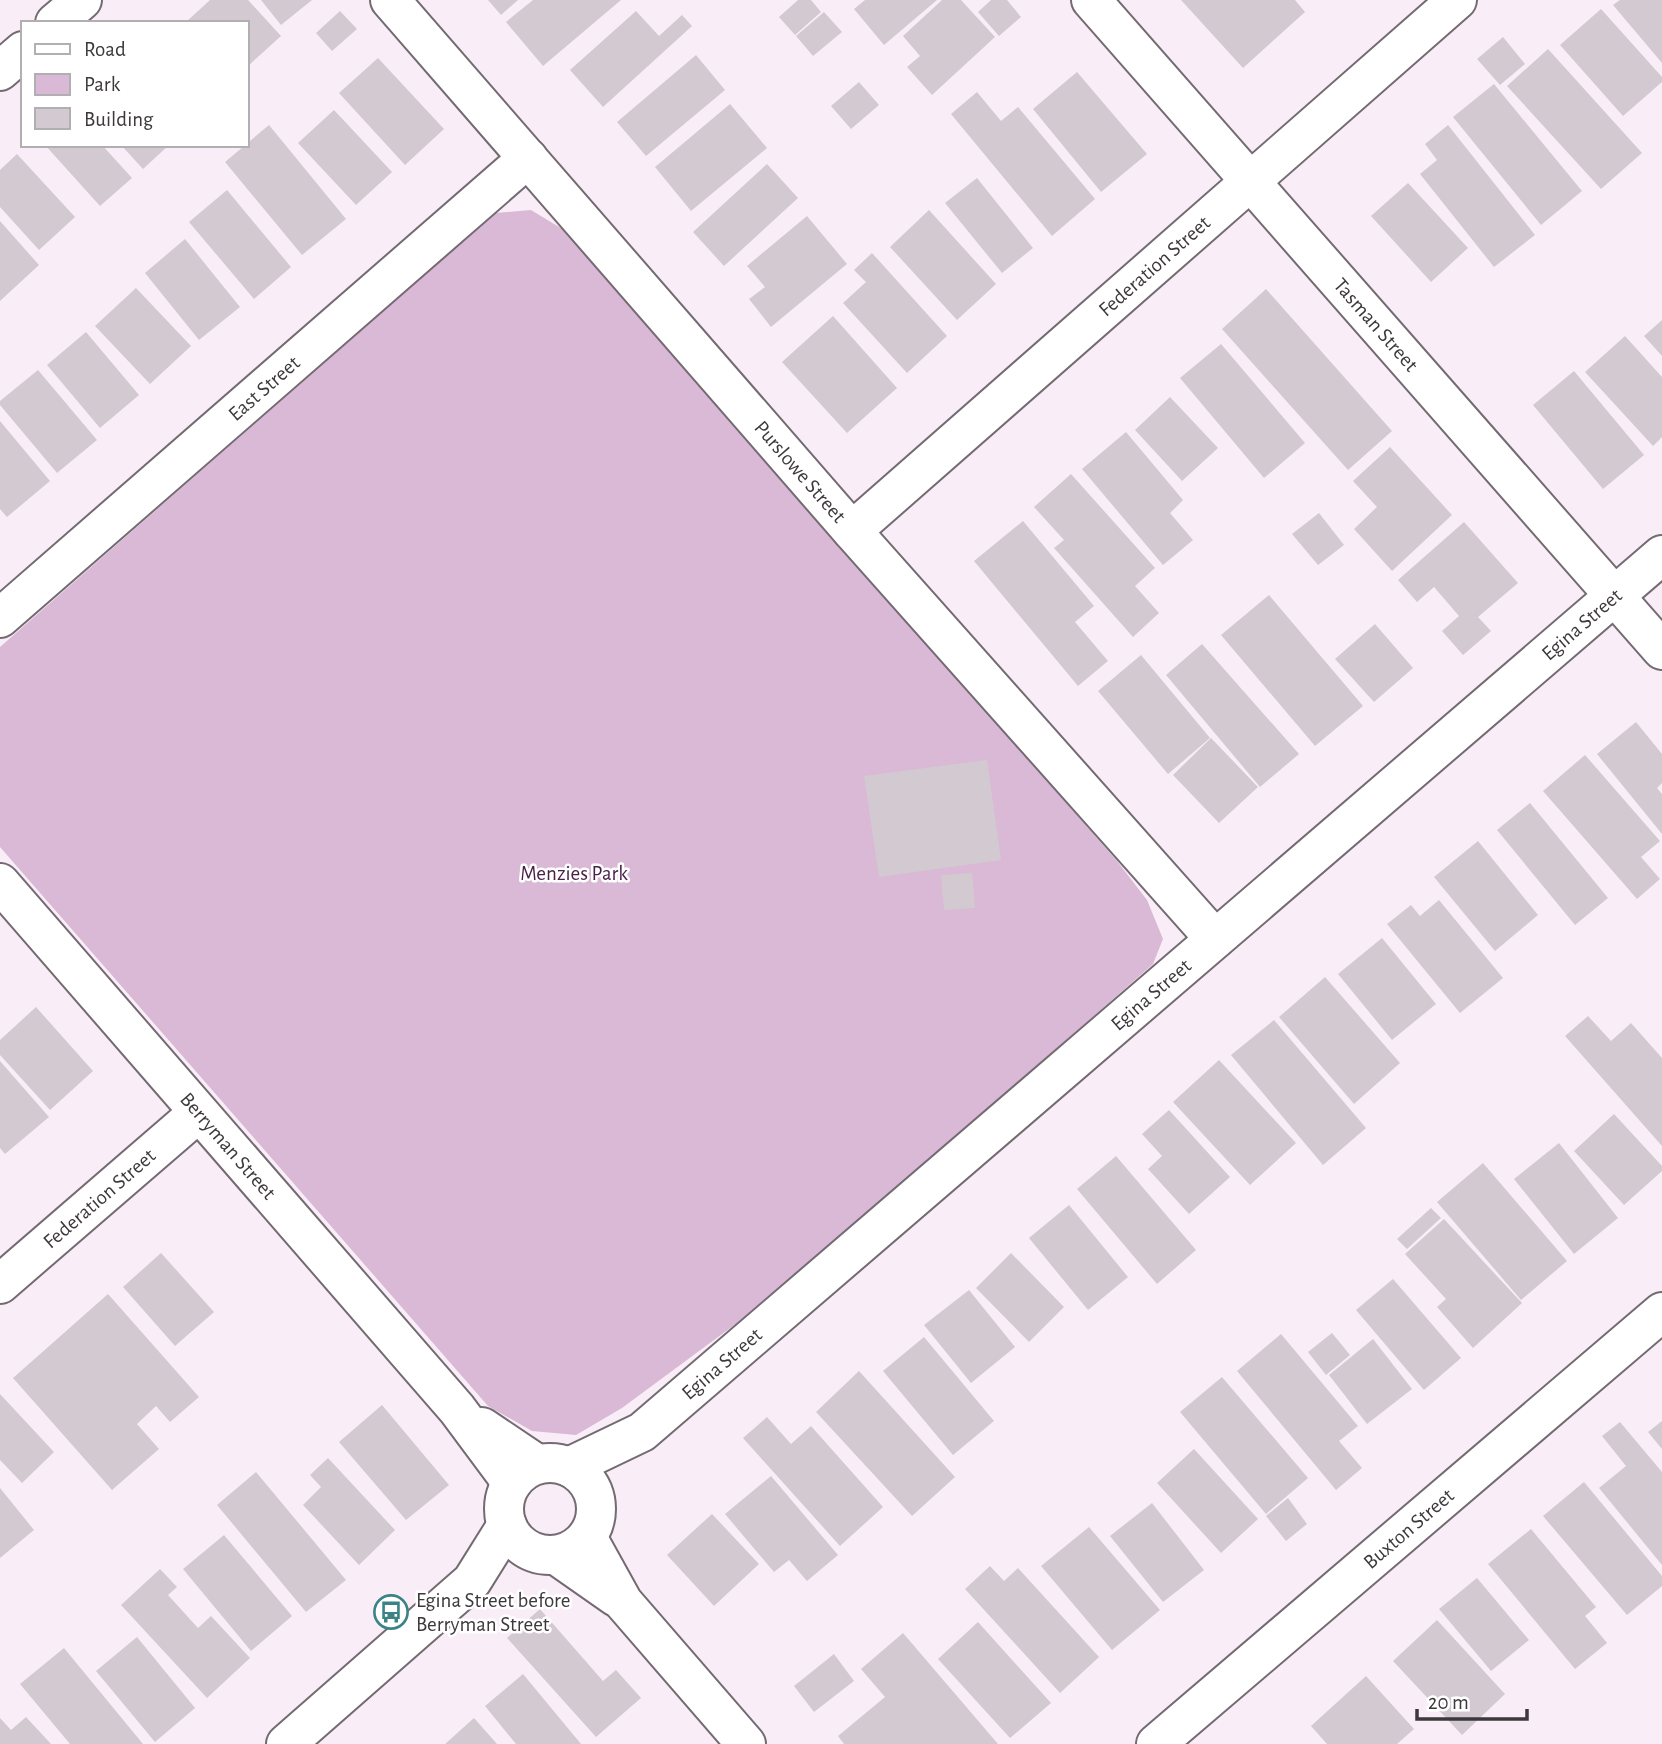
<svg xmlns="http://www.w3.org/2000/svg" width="1662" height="1744" viewBox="0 0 1662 1744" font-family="'Alegreya Sans',sans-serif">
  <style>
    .green { fill: #d9b9d5 }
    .building { fill: #d3c9d1 }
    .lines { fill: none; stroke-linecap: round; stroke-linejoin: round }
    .street-casing { stroke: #746b72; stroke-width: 42 }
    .secondary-casing { stroke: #746b72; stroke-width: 42 }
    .street { stroke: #fff; stroke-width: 38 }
    .secondary { stroke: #fff; stroke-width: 38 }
    .labels { text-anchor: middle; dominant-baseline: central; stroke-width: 5; stroke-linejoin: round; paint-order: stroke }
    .street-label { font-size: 21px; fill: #3c383b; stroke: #fff }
    .park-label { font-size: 21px; fill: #4a1f46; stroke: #fff }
    .poi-label { font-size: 21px; fill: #3c383b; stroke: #fff; text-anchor: start }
  </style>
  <rect width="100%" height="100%" fill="#f9eef7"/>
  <path class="green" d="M531,210L564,230L1117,861L1147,900L1163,939L1153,964L772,1297L622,1408L576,1435L532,1431L488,1406L0,847V647L495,213Z"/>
  <path class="building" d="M210,0H248L281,36L247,67V23H185Z
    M261,0H312L281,25Z
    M488,0H518L501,15Z
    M533,0H621L543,66L506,22Z
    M798,0H811L821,12L795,35L779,17Z
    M865,0H937L884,45L854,9Z
    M942,0H961L995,37L932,95L907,67L920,56L903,36Z
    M991,0H1007L1021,17L999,36L978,12Z
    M1181,0H1295L1305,12L1243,68Z
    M1620,0H1662V63L1613,5Z
    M1601,9L1662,77V82L1623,116L1560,45Z
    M340,11L357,29L332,51L316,33Z
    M636,11L659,36L682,15L692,26L603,107L570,70Z
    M824,12L842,32L813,56L796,36Z
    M1503,37L1525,64L1500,85L1477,59Z
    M1548,49L1642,153L1601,189L1507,86Z
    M696,55L725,90L646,156L617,122Z
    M378,58L444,129L405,165L339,93Z
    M1077,72L1147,154L1101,192L1033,109Z
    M859,82L879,105L851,129L831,106Z
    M1494,84L1582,191L1541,225L1453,117Z
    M977,92L1001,121L1018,107L1095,199L1052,236L951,114Z
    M730,104L767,148L691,211L655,167Z
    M334,110L392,172L356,205L298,143Z
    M269,125L346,219L302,255L225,162Z
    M1448,125L1535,235L1494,267L1420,174L1437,160L1425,144Z
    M45,145H102L132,178L100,206Z
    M121,145H169L143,169Z
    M17,154L75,217L39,250L0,207V170Z
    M767,164L798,198L724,266L693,232Z
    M977,178L1033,248L1002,273L945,203Z
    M1408,183L1468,248L1431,282L1371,216Z
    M227,190L291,267L254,299L189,222Z
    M929,210L996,284L957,320L890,247Z
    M807,216L847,264L771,327L749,299L765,287L747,266Z
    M0,221L39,265L0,301Z
    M185,239L240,307L199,340L145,273Z
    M872,253L947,336L907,373L843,303L866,282L854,270Z
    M136,288L191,346L150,384L95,326Z
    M1266,289L1392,431L1348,470L1222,329Z
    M833,316L897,388L847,433L782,362Z
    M1662,320V356L1644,336Z
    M86,332L139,395L100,428L47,365Z
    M1625,336L1662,377V437L1653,446L1585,372Z
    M1221,344L1305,443L1264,478L1180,378Z
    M38,370L97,440L57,473L0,405V401Z
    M1574,371L1644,455L1603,489L1533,405Z
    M1170,397L1218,448L1182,481L1135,430Z
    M0,421L50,481L7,517L0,509Z
    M1126,432L1183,500L1170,513L1193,540L1163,565L1082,469Z
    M1390,447L1452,515L1392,571L1354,529L1377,507L1353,481Z
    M1071,474L1155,568L1135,586L1159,613L1133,637L1054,548L1064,540L1034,507Z
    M1319,513L1344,545L1318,565L1292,534Z
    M1023,521L1094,606L1075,622L1108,661L1078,686L974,561Z
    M1464,522L1518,583L1478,617L1491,631L1463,655L1442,631L1459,616L1434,587L1417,602L1398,580Z
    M1269,595L1363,706L1315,746L1221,635Z
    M1375,624L1413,668L1374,702L1335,659Z
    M1202,644L1299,754L1260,787L1166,675Z
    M1141,655L1210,738L1168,774L1098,691Z
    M1636,722L1662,754V783L1657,788L1662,794V834L1597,754Z
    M1211,738L1258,787L1219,823L1173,775Z
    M1585,755L1660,841L1641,857L1660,879L1637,899L1543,791Z
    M987,760L1001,860L879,877L864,776Z
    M1530,803L1608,898L1575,925L1497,830Z
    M1478,841L1538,915L1495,951L1434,877Z
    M972,873L975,908L944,910L941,875Z
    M1439,900L1503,978L1460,1013L1387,924L1411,905L1420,916Z
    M1382,938L1436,1004L1392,1040L1338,974Z
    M1325,977L1400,1063L1354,1104L1279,1017Z
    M36,1007L93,1071L50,1110L0,1055V1040Z
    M1588,1016L1611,1041L1631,1023L1662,1058V1146L1565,1036Z
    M1274,1020L1366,1128L1323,1165L1231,1055Z
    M1219,1060L1296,1143L1250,1185L1173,1102Z
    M0,1061L49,1117L5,1154L0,1148Z
    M1169,1110L1230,1177L1189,1214L1148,1169L1162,1156L1142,1134Z
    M1614,1114L1662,1166V1171L1624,1205L1574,1151Z
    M1559,1143L1618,1218L1574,1254L1514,1179Z
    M1116,1156L1196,1250L1157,1284L1077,1189Z
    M1483,1163L1567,1261L1521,1300L1437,1202Z
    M1069,1205L1128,1277L1088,1310L1029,1238Z
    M1431,1208L1441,1218L1407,1249L1397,1239Z
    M1444,1219L1522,1303L1473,1348L1437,1307L1446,1299L1405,1254Z
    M161,1253L214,1312L175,1346L123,1287Z
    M1011,1253L1064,1307L1029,1342L976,1288Z
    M1393,1279L1461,1358L1424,1390L1356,1310Z
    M969,1290L1015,1347L971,1383L924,1325Z
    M108,1294L199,1397L170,1422L156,1406L137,1424L159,1449L112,1490L13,1378Z
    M1332,1333L1350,1355L1326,1375L1308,1352Z
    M1281,1334L1358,1426L1339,1441L1362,1468L1336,1490L1237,1371Z
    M924,1337L994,1421L953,1455L883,1371Z
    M1373,1339L1412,1389L1367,1424L1329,1375Z
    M859,1371L955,1477L912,1516L816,1412Z
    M1222,1377L1308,1478L1266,1514L1180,1412Z
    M0,1394L54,1452L22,1483L0,1460Z
    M382,1405L449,1485L406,1520L339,1442Z
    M767,1417L791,1444L811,1426L883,1507L840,1546L743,1438Z
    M1662,1421V1449L1648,1432Z
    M1620,1422L1662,1472V1565L1599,1488L1626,1466L1602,1436Z
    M1194,1449L1258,1519L1221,1553L1157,1483Z
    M328,1458L395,1530L359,1565L303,1505L321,1487L310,1475Z
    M256,1472L346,1580L306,1612L217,1505Z
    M771,1476L838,1555L807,1581L789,1560L774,1572L725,1514Z
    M1584,1482L1662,1576V1586L1627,1615L1543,1516Z
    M0,1488L34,1530L0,1558Z
    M1288,1498L1307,1524L1286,1541L1266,1516Z
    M1152,1503L1204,1570L1163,1602L1110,1536Z
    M712,1514L759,1564L714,1606L667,1555Z
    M1089,1527L1160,1610L1112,1650L1041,1566Z
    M1531,1529L1596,1607L1585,1616L1607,1643L1575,1669L1488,1564Z
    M224,1535L292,1616L251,1651L183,1569Z
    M990,1566L1004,1581L1018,1568L1099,1657L1060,1693L965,1589Z
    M160,1569L177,1587L168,1595L198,1628L211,1616L250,1658L207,1698L121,1605Z
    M1477,1578L1529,1640L1491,1671L1439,1609Z
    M540,1609L603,1681L616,1670L641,1698L596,1737L507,1638Z
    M1437,1620L1505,1694L1462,1735L1393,1661Z
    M978,1622L1051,1703L1010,1738L938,1659Z
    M903,1633L998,1744H844L838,1736L885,1697L861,1669Z
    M137,1637L195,1708L155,1742L96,1671Z
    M64,1648L143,1744H70L20,1684Z
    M834,1654L854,1681L814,1712L794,1686Z
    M523,1674L581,1744H516L485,1706Z
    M1366,1676L1414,1729L1397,1744H1327L1311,1726Z
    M26,1717L51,1744H0V1718L11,1730Z
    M474,1718L497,1744H445Z"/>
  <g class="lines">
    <g class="street-casing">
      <g id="street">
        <path id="s1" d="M390,0L852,531L1215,939"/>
        <path id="s2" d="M1091,0L1662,650"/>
        <path d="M55,23L82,0"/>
        <path d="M0,71L23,51"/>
        <path id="s3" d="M852,531L1457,0"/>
        <path id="s4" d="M0,618L528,158"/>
        <path id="s5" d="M0,883L457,1409L512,1483"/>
        <path id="s6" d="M0,1284L198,1113"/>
        <path d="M482,1427L537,1464"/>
        <path d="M587,1537L623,1602L746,1744"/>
        <path d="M556,1555L616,1597"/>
        <path id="s7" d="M1156,1744L1662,1312"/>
      </g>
    </g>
    <g class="secondary-casing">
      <g id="secondary">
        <circle cx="550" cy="1509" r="46"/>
        <path id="s8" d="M569,1467L642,1432L1662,555"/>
        <path d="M286,1744L472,1581L507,1525"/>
      </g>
    </g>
    <use href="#street" class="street"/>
    <use href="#secondary" class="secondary"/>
  </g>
  <defs>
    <g id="bus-ring" transform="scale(1.75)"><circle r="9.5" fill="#fff" stroke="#3b8385" stroke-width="1.5"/><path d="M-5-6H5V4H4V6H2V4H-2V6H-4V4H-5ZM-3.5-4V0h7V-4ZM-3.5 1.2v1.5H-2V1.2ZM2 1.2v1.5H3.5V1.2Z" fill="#3b8385"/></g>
  </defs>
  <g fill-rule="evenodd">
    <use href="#bus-ring" x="391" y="1612"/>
  </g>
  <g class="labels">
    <g class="street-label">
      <text stroke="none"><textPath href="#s3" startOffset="402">Federation Street</textPath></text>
      <text stroke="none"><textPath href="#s2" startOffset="432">Tasman Street</textPath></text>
      <text stroke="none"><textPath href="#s4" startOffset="350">East Street</textPath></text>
      <text stroke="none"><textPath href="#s1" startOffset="625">Purslowe Street</textPath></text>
      <text stroke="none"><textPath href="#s8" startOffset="1320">Egina Street</textPath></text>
      <text stroke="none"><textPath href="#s8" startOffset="752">Egina Street</textPath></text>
      <text stroke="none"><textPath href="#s5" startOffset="348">Berryman Street</textPath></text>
      <text stroke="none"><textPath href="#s6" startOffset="131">Federation Street</textPath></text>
      <text stroke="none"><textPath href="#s8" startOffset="186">Egina Street</textPath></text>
      <text stroke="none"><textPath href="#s7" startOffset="332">Buxton Street</textPath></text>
    </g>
    <g class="park-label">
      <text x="574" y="873">Menzies Park</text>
    </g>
    <g class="poi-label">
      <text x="416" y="1600">Egina Street before<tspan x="416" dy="24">Berryman Street</tspan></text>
    </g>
  </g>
  <rect x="21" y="21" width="228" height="126" fill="#ffffff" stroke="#b1afb1" stroke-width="2"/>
  <rect x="35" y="44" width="35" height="10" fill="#ffffff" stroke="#b1afb1" stroke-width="2"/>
  <text x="84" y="56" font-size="21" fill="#3c383b">Road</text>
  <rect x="35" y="74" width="35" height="21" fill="#d9b9d5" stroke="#b1afb1" stroke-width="2"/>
  <text x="84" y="91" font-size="21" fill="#3c383b">Park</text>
  <rect x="35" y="108" width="35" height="21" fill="#d3c9d1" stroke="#b1afb1" stroke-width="2"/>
  <text x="84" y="126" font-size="21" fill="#3c383b">Building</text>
  <path d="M1417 1709v10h110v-10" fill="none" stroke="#3c383b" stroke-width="3.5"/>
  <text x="1428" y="1709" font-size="21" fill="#3c383b" stroke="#ffffff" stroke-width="5" paint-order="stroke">20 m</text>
</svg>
